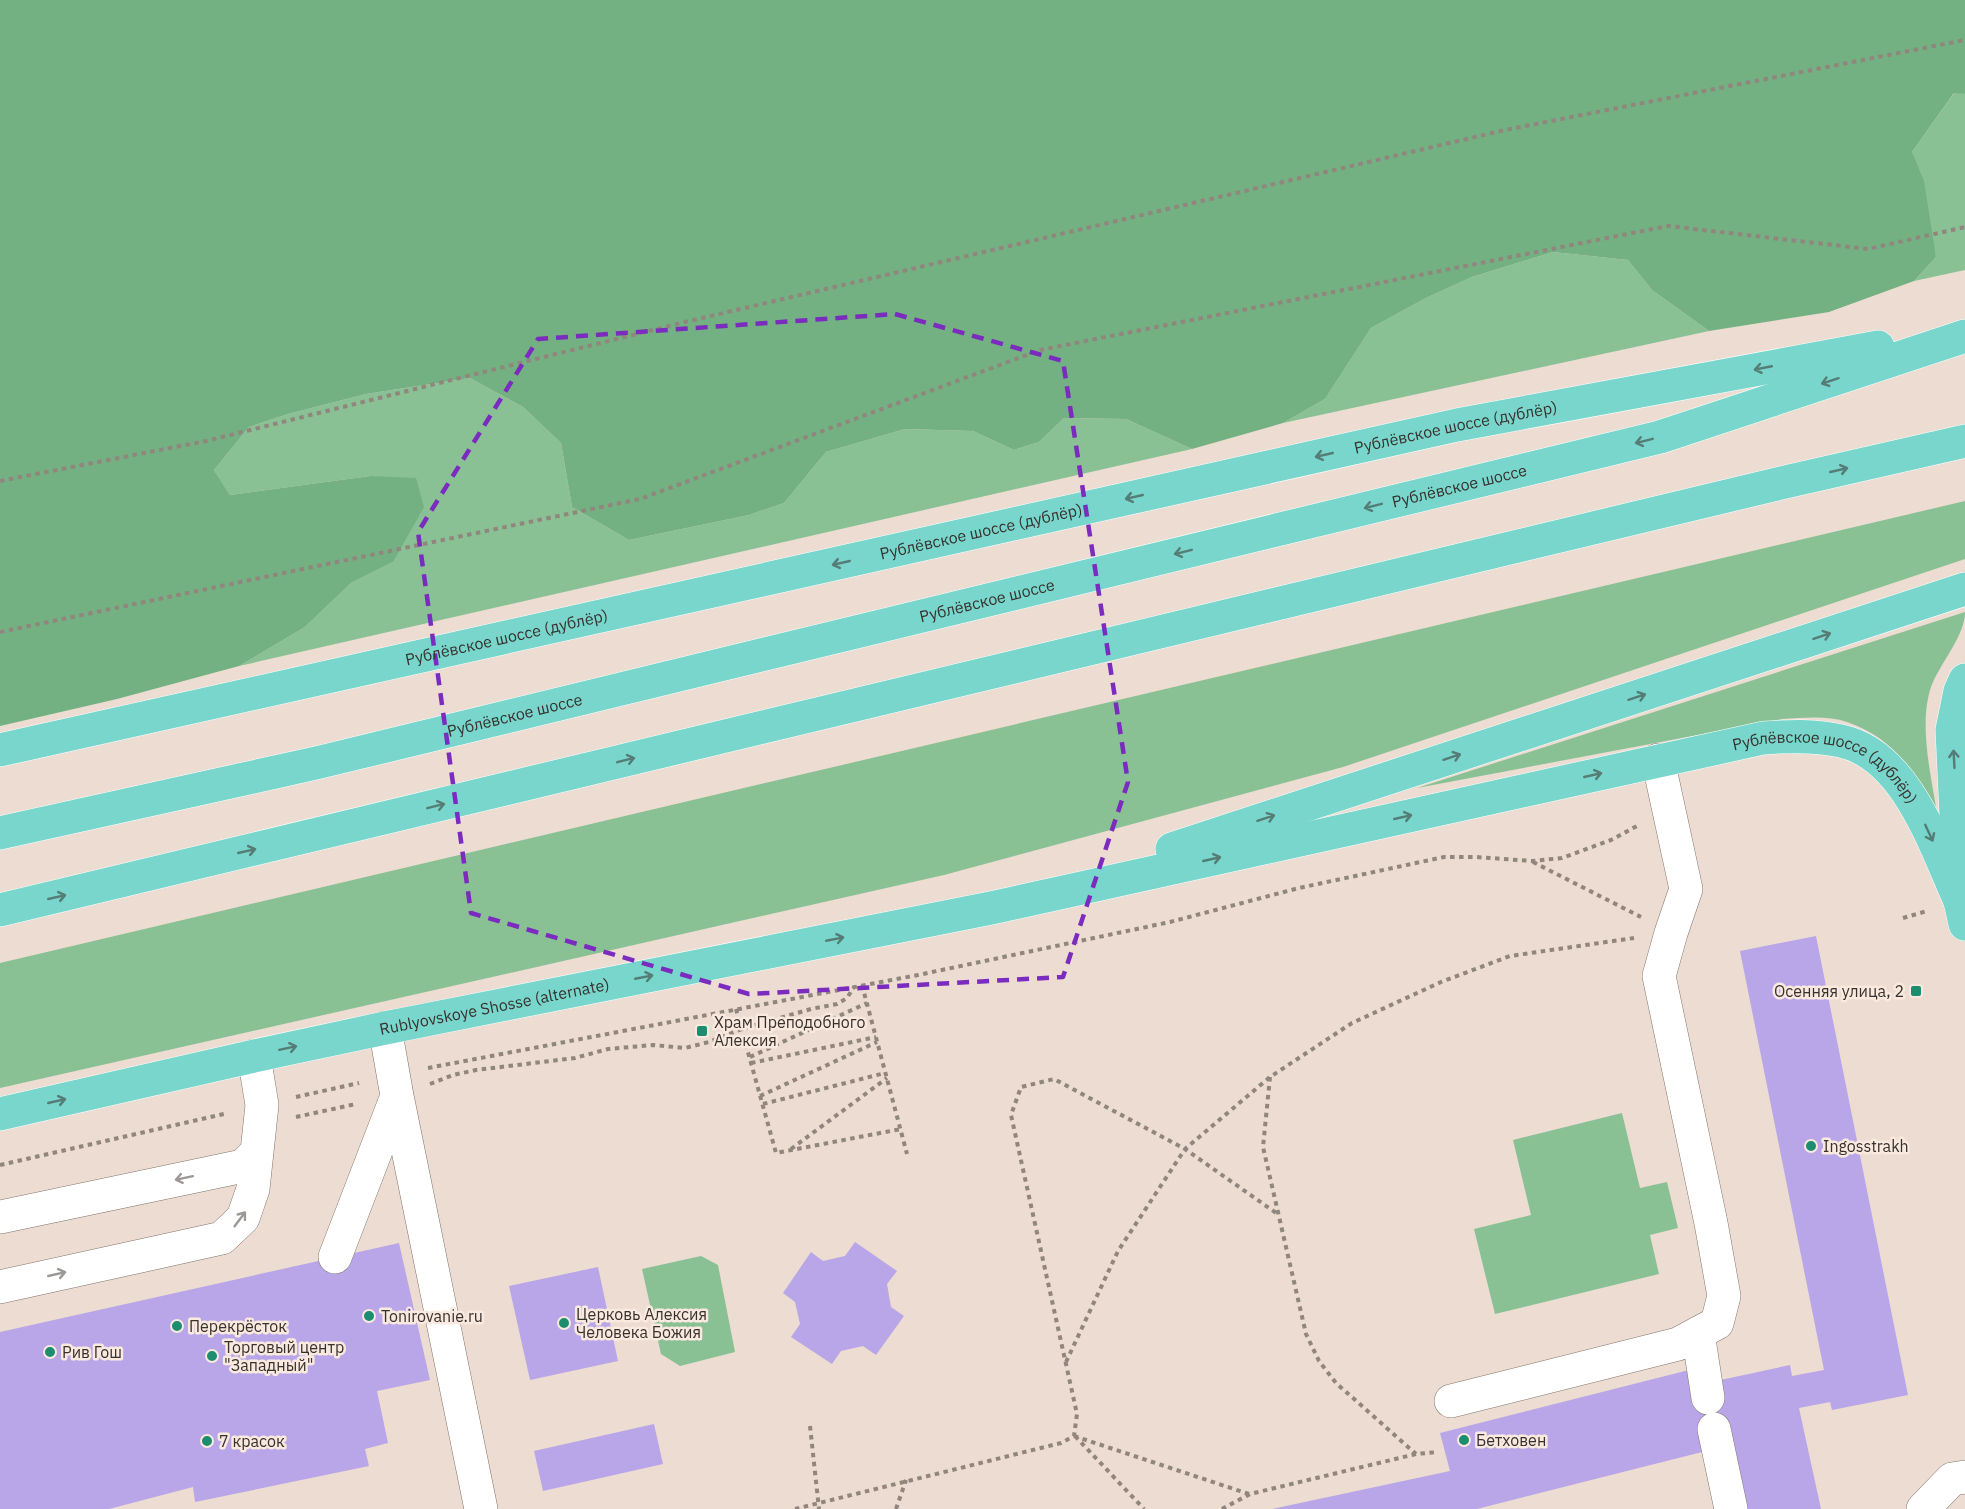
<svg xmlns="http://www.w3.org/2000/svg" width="1965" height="1509" viewBox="0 0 1965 1509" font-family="'IBM Plex Sans',sans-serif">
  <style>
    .green { fill: #89c195 }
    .forest { fill: #73b182 }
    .building { fill: #b9a6e8 }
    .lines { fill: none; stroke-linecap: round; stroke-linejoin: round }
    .minor-casing { stroke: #82746a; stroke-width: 34 }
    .major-casing { stroke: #fff; stroke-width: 34 }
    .path { stroke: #91867e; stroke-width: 4; stroke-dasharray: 4.5 4.5; stroke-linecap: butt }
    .minor { stroke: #fff; stroke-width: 33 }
    .major { stroke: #78d6cc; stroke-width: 33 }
    .oneway { stroke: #557c75 }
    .oneway2 { stroke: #9c9896 }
    .marked { fill: none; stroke: #7b2cbf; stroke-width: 4.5; stroke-dasharray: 12 8; stroke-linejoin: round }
    .poi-dot { fill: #1c8d6e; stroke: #f9e9de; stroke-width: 2 }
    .labels { text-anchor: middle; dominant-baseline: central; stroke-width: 5; stroke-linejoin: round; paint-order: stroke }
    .street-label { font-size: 16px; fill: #38322e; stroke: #f9e9de }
    .poi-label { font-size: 16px; fill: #38322e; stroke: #f9e9de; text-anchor: start }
  </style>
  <rect width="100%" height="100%" fill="#ecdcd1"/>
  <path class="green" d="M1955,92L1965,94V270L1914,281L1936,257L1912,152Z
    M1553,252L1628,260L1652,290L1709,331L1283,423L1325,399L1371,328L1426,298L1472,277Z
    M470,378L523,407L561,443L572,507L629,540L749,515L784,503L826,452L905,429L973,431L1014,450L1039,442L1064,418L1126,419L1192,449L239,666L305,627L351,583L393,562L370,476L230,495L214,470L249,427L288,414L366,394Z
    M1965,501V559L1343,767L944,875L0,1088V963Z
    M1965,612C1965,636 1940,663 1931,687C1919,723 1930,771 1936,807C1914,770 1890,736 1847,722C1827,715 1803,718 1782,719L1417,788Z
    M1622,1113L1640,1188L1667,1182L1678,1228L1650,1235L1659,1274L1495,1314L1474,1229L1531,1215L1513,1140Z
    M701,1256L718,1265L735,1352L680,1366L661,1354L642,1269Z"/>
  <path class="forest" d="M0,0H1965V94L1954,93L1912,152L1924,181L1936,257L1914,281L1829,312L1709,331L1652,290L1628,260L1553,252L1472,277L1426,298L1371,328L1325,399L1283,423L1192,449L1126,419L1064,418L1039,442L1014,450L973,431L905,429L826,452L784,503L749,515L629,540L572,507L561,443L523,407L470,378L366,394L288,414L249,427L214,470L230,495L370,476L416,478L424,507L393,562L351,583L305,627L239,666L117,699L0,726Z"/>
  <path class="building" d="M1816,936L1908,1395L1832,1410L1830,1402L1799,1408L1821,1509H1743L1710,1450L1477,1509H1272L1450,1471L1440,1433L1689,1370L1716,1381L1790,1365L1792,1376L1824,1370L1740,951Z
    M855,1242L897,1271L887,1284L891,1307L904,1316L876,1355L863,1346L841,1351L832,1364L791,1337L800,1324L795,1302L783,1293L811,1252L823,1261L845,1256Z
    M399,1243L430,1380L377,1391L388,1443L365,1449L369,1466L195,1502L193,1487L109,1509H0V1332Z
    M598,1267L618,1361L530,1380L509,1286Z
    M654,1424L663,1464L543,1491L534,1451Z"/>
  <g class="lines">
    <g class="minor-casing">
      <path id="minor" d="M385,1028L397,1096L481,1509
        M0,1217L243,1166L257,1152
        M335,1257L397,1096
        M0,1287L222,1238L243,1218L253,1189L262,1105L254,1056
        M1698,1333L1708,1398
        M1451,1401L1678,1344L1717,1323L1724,1296L1711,1223L1659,976L1671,933L1686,889L1658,760
        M1714,1429L1731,1509
        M1923,1509L1952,1479L1965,1477"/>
    </g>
    <g class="major-casing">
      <g id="major">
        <path d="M1965,680L1960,691L1952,730L1960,901L1965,924"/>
        <path id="s1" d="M0,750L1457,425L1878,347"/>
        <path id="s2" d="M0,833L316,763L1660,437L1965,336"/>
        <path d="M1172,849L1965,589"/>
        <path d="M0,910L1781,483L1965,441"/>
        <path id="s3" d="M0,1114L254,1056L385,1028L991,908L1763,738C1789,736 1815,735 1841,741C1907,755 1935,847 1960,901"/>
      </g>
    </g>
    <path class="path" d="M0,481L206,441L685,322L1505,130L1965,40
      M0,632L640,499L1040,350L1668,226L1868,249L1965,227
      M1533,862L1641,917
      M1903,918L1927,911
      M862,985L907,1154
      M736,1009L776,1153L901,1129
      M750,1057L867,1003
      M751,1063L876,1037
      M428,1068L918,975L1170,922L1299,888L1444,857H1476L1532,861L1562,858L1611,840L1637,826
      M1270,1077L1263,1147L1306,1334L1319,1361L1336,1383L1416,1454
      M430,1084L453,1075L476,1070L575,1058L608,1049L653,1045L685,1048L709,1042L742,1029L811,1009L837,1004L847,998L854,987
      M760,1096L877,1042
      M296,1097L359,1083
      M763,1104L885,1073
      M296,1117L356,1104
      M791,1149L887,1078
      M0,1165L228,1113
      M1066,1362L1118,1251L1185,1149L1270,1077L1352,1023L1441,982L1510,956L1634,938
      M810,1426L819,1509
      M1074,1436L1249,1494
      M1075,1436L1144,1509
      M795,1509L1061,1443L1074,1436L1077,1414L1011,1115L1021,1087L1054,1079L1185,1149L1279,1215
      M896,1509L906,1480
      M1222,1509L1250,1494L1416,1454L1438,1452"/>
    <use href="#minor" class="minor"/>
    <use href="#major" class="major"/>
  </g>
  <defs><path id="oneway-shaft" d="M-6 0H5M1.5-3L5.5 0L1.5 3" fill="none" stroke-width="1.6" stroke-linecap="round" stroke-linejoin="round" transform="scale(1.5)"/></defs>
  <g class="oneway">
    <use href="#oneway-shaft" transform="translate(1763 368) rotate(169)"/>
    <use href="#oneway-shaft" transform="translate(1830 381) rotate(162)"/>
    <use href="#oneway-shaft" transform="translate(1644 441) rotate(166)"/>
    <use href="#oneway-shaft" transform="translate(1324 455) rotate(167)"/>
    <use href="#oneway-shaft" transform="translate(1839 470) rotate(-13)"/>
    <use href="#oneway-shaft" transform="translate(1134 497) rotate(167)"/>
    <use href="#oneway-shaft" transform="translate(1373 506) rotate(166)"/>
    <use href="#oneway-shaft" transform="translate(1183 552) rotate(166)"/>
    <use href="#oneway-shaft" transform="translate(841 563) rotate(167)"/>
    <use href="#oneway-shaft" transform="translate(1822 636) rotate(-18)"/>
    <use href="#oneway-shaft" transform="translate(1637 697) rotate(-18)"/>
    <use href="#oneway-shaft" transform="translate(1452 757) rotate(-18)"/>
    <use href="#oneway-shaft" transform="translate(1954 759) rotate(-93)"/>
    <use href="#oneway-shaft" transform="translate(626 760) rotate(-14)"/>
    <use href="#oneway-shaft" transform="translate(1593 775) rotate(-13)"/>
    <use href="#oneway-shaft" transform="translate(436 806) rotate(-14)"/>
    <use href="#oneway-shaft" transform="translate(1403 817) rotate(-13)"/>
    <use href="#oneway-shaft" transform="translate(1266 818) rotate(-18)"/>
    <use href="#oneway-shaft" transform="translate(1929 833) rotate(65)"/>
    <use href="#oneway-shaft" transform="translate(247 851) rotate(-13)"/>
    <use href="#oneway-shaft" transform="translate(1212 859) rotate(-13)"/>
    <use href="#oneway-shaft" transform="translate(57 897) rotate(-13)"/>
    <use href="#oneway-shaft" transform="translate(835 939) rotate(-11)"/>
    <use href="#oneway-shaft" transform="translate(644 977) rotate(-11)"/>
    <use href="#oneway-shaft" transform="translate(288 1048) rotate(-12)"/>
    <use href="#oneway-shaft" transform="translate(57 1101) rotate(-13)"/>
  </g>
  <g class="oneway2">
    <use href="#oneway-shaft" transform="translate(184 1178) rotate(168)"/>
    <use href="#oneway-shaft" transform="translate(240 1219) rotate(-53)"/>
    <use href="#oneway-shaft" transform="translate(57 1274) rotate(-13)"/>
  </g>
  <path class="marked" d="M895,314L1063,361L1128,782L1063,977L749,994L471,913L418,532L538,339Z"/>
  <g class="poi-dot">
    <rect x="1910" y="985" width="12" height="12" rx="3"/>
    <rect x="696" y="1025" width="12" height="12" rx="3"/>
    <circle cx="1811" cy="1146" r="6"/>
    <circle cx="369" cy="1316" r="6"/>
    <circle cx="564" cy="1323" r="6"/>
    <circle cx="177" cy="1326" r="6"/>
    <circle cx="50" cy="1352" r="6"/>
    <circle cx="212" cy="1356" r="6"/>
    <circle cx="1464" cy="1440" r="6"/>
    <circle cx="207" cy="1441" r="6"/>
  </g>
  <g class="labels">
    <g class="street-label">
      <text stroke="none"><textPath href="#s1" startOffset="1491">Рублёвское шоссе (дублёр)</textPath></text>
      <text stroke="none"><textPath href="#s2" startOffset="1500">Рублёвское шоссе</textPath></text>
      <text stroke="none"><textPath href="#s1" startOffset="1005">Рублёвское шоссе (дублёр)</textPath></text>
      <text stroke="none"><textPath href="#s2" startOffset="1014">Рублёвское шоссе</textPath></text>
      <text stroke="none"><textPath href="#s1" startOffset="519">Рублёвское шоссе (дублёр)</textPath></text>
      <text stroke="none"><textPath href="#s2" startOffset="528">Рублёвское шоссе</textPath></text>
      <text stroke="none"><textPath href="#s3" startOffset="1875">Рублёвское шоссе (дублёр)</textPath></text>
      <text stroke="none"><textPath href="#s3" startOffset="506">Rublyovskoye Shosse (alternate)</textPath></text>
    </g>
    <g class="poi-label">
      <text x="1904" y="991" text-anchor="end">Осенняя улица, 2</text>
      <text x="714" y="1022">Храм Преподобного<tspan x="714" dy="18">Алексия</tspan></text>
      <text x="1823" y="1146">Ingosstrakh</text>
      <text x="576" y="1314">Церковь Алексия<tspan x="576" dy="18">Человека Божия</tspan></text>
      <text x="381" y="1316">Tonirovanie.ru</text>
      <text x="189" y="1326">Перекрёсток</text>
      <text x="224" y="1347">Торговый центр<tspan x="224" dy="18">"Западный"</tspan></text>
      <text x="62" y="1352">Рив Гош</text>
      <text x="1476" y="1440">Бетховен</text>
      <text x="219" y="1441">7 красок</text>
    </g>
  </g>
</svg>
